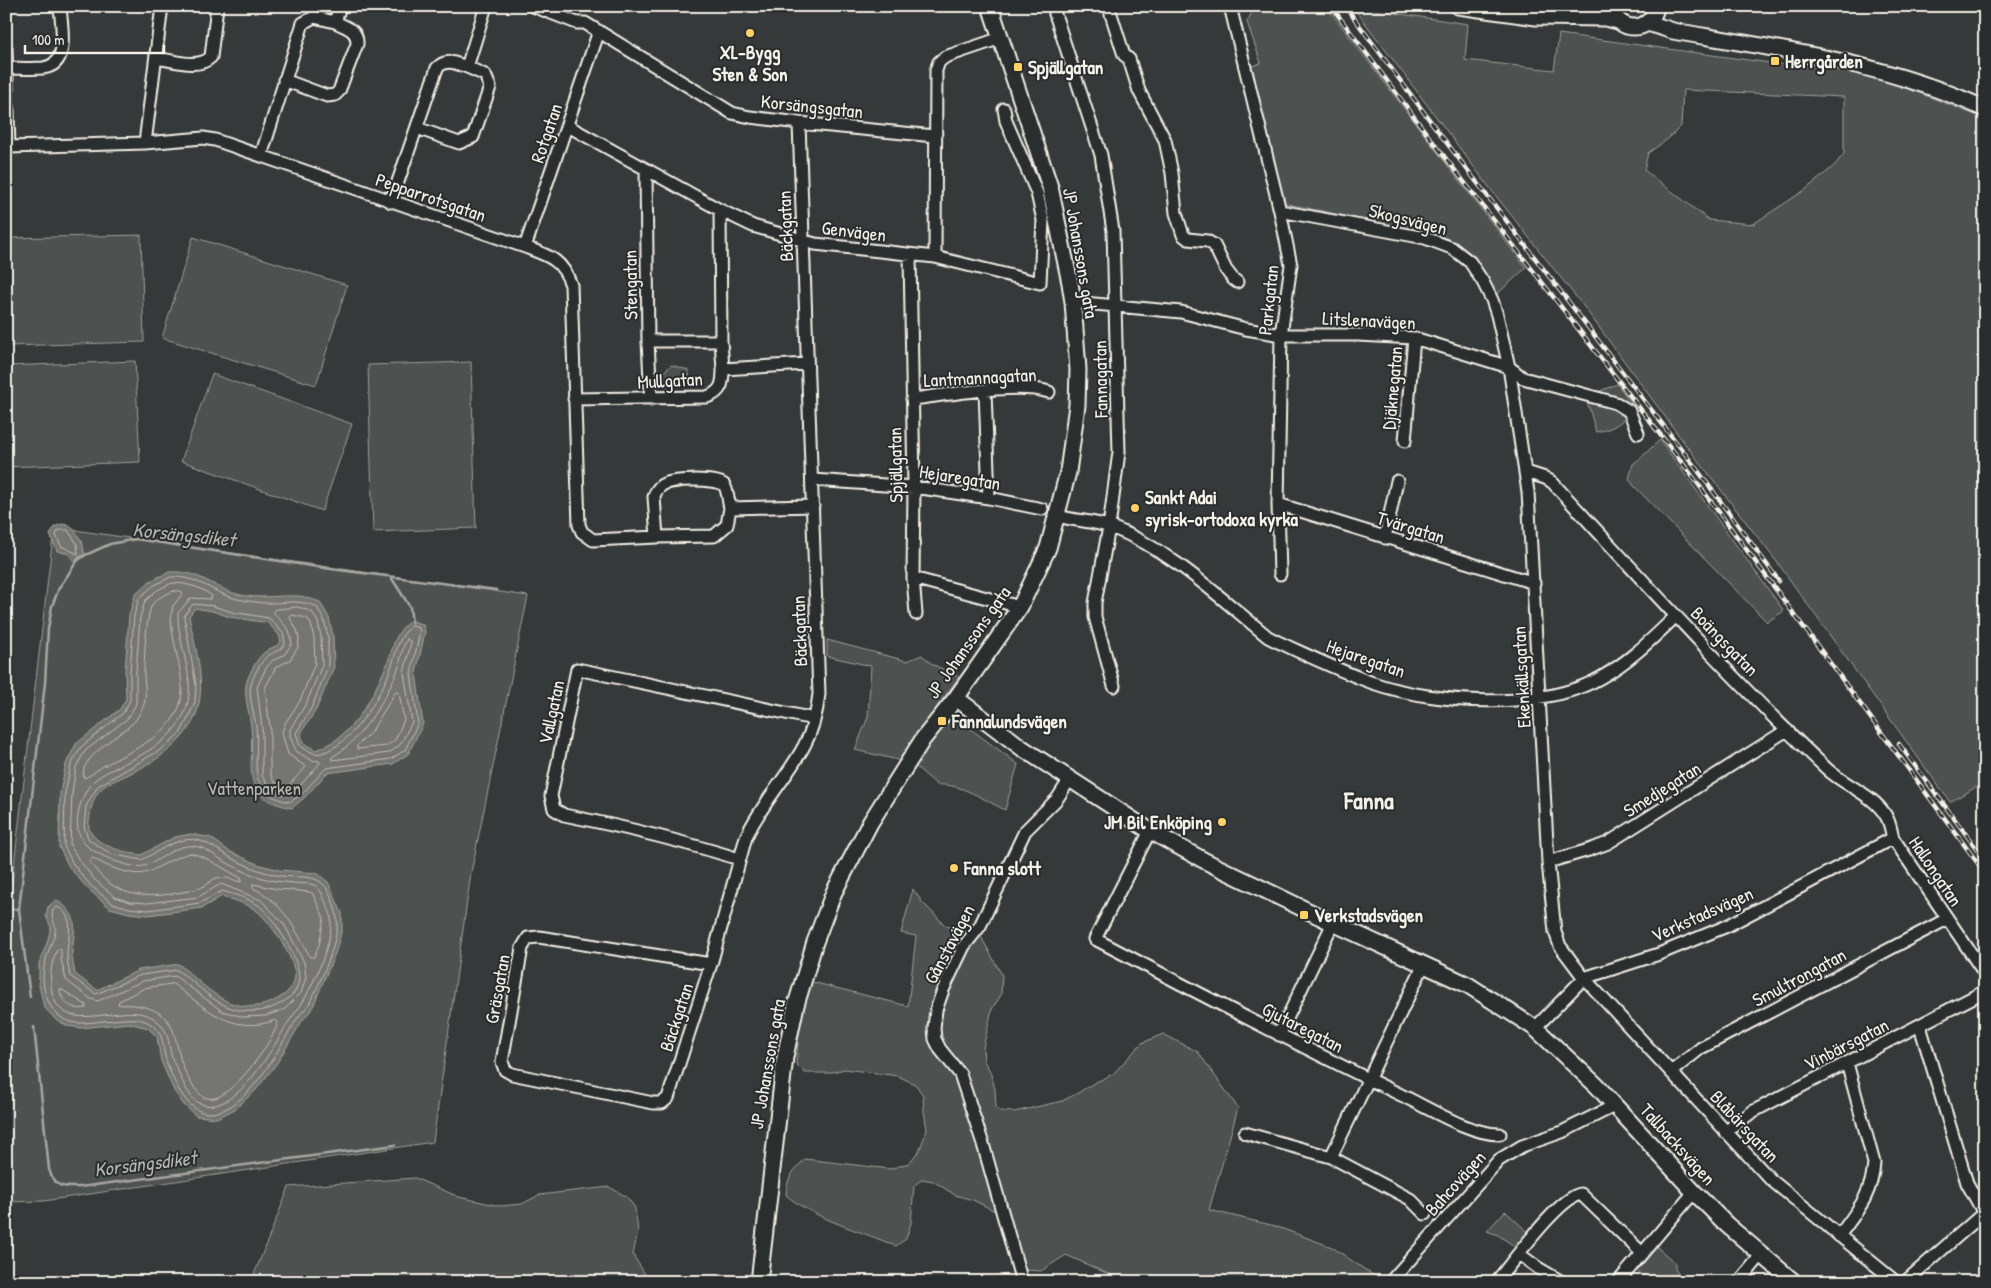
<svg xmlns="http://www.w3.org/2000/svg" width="1991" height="1288" viewBox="0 0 1991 1288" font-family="'Patrick Hand',sans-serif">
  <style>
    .green { fill: #4e514f; stroke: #a1a19c; fill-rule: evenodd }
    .water { fill: #757572; stroke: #a8a7a1 }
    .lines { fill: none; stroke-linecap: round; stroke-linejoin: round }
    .shore { stroke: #c1bfb9; stroke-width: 1 }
    .stream { stroke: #a8a7a1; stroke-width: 2.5 }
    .street-casing { stroke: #f4f1e8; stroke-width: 15 }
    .secondary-casing { stroke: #f4f1e8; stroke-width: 19 }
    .street { stroke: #2a2d2e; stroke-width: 11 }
    .secondary { stroke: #2a2d2e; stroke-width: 15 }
    .rail-casing { stroke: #f4f1e8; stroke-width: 4.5 }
    .rail { stroke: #2a2d2e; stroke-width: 2.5; stroke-dasharray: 8; stroke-linecap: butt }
    .poi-dot { fill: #ffd166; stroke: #2a2d2e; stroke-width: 2 }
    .labels { text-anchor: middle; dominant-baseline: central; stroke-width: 4; stroke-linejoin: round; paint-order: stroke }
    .poi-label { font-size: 19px; font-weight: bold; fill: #f4f1e8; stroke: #2a2d2e; text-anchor: start }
    .street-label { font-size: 19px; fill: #f4f1e8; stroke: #2a2d2e }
    .park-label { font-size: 19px; fill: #bab9b2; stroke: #2a2d2e }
    .water-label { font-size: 20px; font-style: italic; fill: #b4b3ad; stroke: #2a2d2e }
    .district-label { font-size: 24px; font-weight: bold; fill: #f4f1e8; stroke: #2a2d2e }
  </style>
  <rect width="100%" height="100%" fill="#363939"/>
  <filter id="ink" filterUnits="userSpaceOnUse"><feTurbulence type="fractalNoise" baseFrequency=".02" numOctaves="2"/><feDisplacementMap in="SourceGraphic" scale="10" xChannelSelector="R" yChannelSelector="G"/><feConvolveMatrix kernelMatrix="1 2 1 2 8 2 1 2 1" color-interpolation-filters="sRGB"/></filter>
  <g filter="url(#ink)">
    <path class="green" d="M1255,6H1326L1526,268L1496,295L1479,264L1463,248L1445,239L1380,223L1287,204L1284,201L1252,66L1261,63L1247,22Z
      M1353,7L1468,24L1465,60L1554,70L1559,34L1785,65C1804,61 1824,66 1842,70C1892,81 1938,100 1985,119V782L1950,802L1777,562L1686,445L1584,307L1492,191ZM1683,90L1844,97V154L1833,167L1805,190L1753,224L1709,220L1644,170L1648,153L1668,139L1681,126Z
      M141,235L144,342L6,346V238Z
      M193,237L347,285L316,385L162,338Z
      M135,361L140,462L6,467V366Z
      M471,362L476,528L373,532L368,365Z
      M671,365L688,370L691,385L664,386L662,374Z
      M212,374L352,424L322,511L181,461Z
      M1617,384L1633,405C1628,421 1611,430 1596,432L1586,397Z
      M1660,440L1784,611L1767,622L1634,486L1629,479L1633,464C1643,457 1650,448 1660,440Z
      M54,527L528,596L471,873L433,1142L44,1201L6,1202V883L12,882Z
      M827,640L907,661L922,655L932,664L959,677L920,730L923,733L902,761L855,750L868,717L871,666L827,656Z
      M953,720L961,722L1018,764L1005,810C984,800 961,783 937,785L914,765L945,721Z
      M913,889L922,902L946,926L980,935L1002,975L1001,995L992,1009L983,1048L984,1061L990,1071L995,1089L996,1107L1000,1111L1014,1112L1032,1108L1062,1101L1078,1093L1094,1083L1113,1074L1142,1043L1163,1034L1198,1052L1238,1108L1209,1210L1275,1226L1332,1247L1383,1282H1117L1115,1277L1066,1255L1041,1271L1024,1270L1009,1218L973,1200L955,1195L933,1181L922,1179L914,1186L911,1223L906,1239L896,1246C861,1231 814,1219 786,1195C786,1179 794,1169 805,1159L890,1169L909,1163L919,1151L927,1130L924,1111L923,1095L915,1084L898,1076L845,1069L828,1073H805L796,1064L799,1032L808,981L908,1006L916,936L901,933Z
      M415,1178L459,1197L500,1206L522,1204L539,1195L609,1187L627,1197L635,1208L638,1231L633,1255L650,1282H251L289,1187Z
      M1505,1211L1529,1233L1517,1248L1498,1235L1487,1231Z
      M1657,1247L1675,1263V1269L1682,1280L1681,1282H1649L1637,1271Z"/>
    <path class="water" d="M61,524L70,525L82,541L85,556L75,564L69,554L57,551L50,535L54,527Z
      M169,572C197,571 204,581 228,591C253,601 272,595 297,596C305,596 313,600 320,602L329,618L333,636L334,667L316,710L301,733L303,743L316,750C352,738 372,699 386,666C395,646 392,635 411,620L423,625L425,632L416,673L423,724L408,754L393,764L327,773L305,797L292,808C237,797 255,769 251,727C250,714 244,698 246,685C247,677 258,656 265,652C270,647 276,648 281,642L279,635L268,623L230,617L212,611L195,608L189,616C195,648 208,686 195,717C182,745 155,762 127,775C119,779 107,783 101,789C95,795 91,806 90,814C90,818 88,824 89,828C94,846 125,852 141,855L175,837L191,834L211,838L229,851L257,864L279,870L317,873L328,882L342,913V929L336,951L312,1009L302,1021L277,1063L256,1090L235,1109L217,1118L196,1116L184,1105L174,1091L161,1061L157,1037L148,1028L129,1023L81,1028L67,1026L55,1019L44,1007L39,985V963L47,943L51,927L46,916L48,907L56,900C81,915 74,929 72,954C72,960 74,967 75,974L97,990L139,970L179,964C194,977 210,993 228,1002C241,1007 257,1008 269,1003C281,998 293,991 295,977C296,960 268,917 254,909C245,903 232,900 222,896L202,908L148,915L129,913L110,908L87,888L69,867L59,847L60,792L66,764L76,744L120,709L126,699L125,672L129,615L135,595L150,581Z"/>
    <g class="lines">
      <path class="shore" d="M61,530H68L77,544L78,554L61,546L56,535L58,531Z
        M171,577C193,576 206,587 225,595C234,599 246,601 256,602C278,606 295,597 317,607L324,620L328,636V666L312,707L296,733L300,746L315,754C349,752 382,695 392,665C397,650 398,636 412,626L419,628L420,632L411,673L418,723L405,750L391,759L326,768L302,794L290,802C243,793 260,760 256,726C254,713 248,696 251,684C254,675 261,660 269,655C276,651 280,651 285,644L283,633L269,618L232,612L213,606L193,604L184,616L196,685L195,702L189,716L181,732L162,749L98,786L86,806L84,827L89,840L111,854L141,860C153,855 164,846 177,842C196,835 209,844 225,854C233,860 244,864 253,868C262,872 272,874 281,876C294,878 313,874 323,884C332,892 339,917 337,929C333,954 321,981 309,1004C306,1009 300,1014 297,1019C278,1048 253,1103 217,1112C189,1120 173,1081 166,1060C162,1047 165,1033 151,1024C138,1015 119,1020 104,1021C93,1022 79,1025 68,1021C47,1013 39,984 45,963C47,953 52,943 55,933C57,924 50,918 53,910L57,907C77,916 67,938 67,955C67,962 69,969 70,976L96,994L141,975L177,970C194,981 207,997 226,1006C239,1012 257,1013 271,1008C309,993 302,971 286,941C279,929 269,913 258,905C248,898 233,894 222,891L200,903L148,910L129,908L112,903L90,885L73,864L64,846L65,793L71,765L81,747L123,713L130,701V672L134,616L139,598L153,586Z
        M172,583C186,583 201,587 212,596L210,599L191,598L178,613C177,647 199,681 184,714C172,739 147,753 123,764C114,769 103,773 95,780C83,790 75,815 78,830C79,834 82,841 85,844C94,854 131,870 144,866C161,861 175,844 193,846C205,847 212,854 222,860C232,866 245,872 256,876C268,880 280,882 293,883C300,884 309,883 314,885C321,888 323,897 326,903C328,908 331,913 331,918C333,941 315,980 304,1000C299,1009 291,1017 286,1026C271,1051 238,1111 205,1105C191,1103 184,1085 179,1073C177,1069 174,1064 172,1058C168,1044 170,1031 156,1020C126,996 63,1042 52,992C49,976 51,964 57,950L59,949L61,950V959L66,980L91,999L98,1001L143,981L175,976L222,1011L243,1017L265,1016L285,1009L301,993L306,977L304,962L284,924L261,900L221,884L198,897L148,903L130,902L115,897L95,880L79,860L70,845L72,793L76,767L85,751L128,718L136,704V672L140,617L145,601L156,591Z
        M174,591H181L183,593L173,606L171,615C171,639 181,663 182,687C184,730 138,747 107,764C99,768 91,776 84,778C77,759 120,735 133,723C137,719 142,710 144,704C147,694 144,683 144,673C144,660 146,615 152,605C156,598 166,594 174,591Z
        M298,607L312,612L318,622L321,637L322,665L306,704L290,729V736L296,751L311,760L319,761L320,763L297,789L288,795L279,794L269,787L262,776V728L257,687L266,668L272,661L284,655L292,644L289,630L274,613V610Z
        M292,615L307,618L311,624L314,638L315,663L300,701L285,723L282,733L288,754L306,767L287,787L274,782L270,773V728L265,688L276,667L290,660L298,647L299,639L297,630L290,618Z
        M407,639L411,642L404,673L412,722L400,745L389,753L332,760V757C361,741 386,699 398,669C401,659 402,648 407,639Z
        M396,692L399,693L404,720L395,740L386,746L357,749V746L371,732Z
        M191,853C208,857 225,870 241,878L242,881L240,882C207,870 217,885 193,890C150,899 116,902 89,861L93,858C105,866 134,878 148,872C163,866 175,856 191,853Z
        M253,884L277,889L310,892L313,894L324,918L319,945L314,957H310C296,930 282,901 253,888Z
        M173,984C206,1008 231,1036 276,1020L278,1022C273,1042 236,1092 215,1098C211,1099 207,1098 203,1097C191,1087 182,1068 179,1053C175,1037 174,1023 159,1013C152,1008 141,1006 133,1005C127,1004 122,1006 118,1004L119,1001L145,988Z
        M61,989L86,1005V1008C74,1011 62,1003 60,991Z"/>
      <path class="stream" d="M391,577L410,607L412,623
        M6,909H19
        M30,997L19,909L45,683L48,629L52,606L59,588L79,558L110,544L136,539L331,569L497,590
        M34,1027L49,1169C54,1188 63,1187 80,1187L395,1145"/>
      <g class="street-casing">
        <path id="street" d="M533,6L577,23H585L732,113L750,117L799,123L935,136
          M1230,6L1280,211L1291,265L1281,335L1278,504L1280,574
          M1055,14L1101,155L1113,231L1119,452L1109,527L1095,603V617L1114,686
          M1111,14L1124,55L1129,59L1139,91L1165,140L1172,173L1176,213L1183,235L1188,239L1207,241L1214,245L1226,270L1233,279L1237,282
          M6,49L9,147L145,143L203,138L215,140L525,247C549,256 562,259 571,285L579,525L582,532L593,540L657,537
          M156,58C172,60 198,70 211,57L217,6
          M7,68C19,68 31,69 43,68C71,65 61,26 60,6
          M284,80L327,96L335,95L339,91L357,44C358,30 346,27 335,22L340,6
          M568,126L720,210L753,226L815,244L935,257L1040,283L1043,220L1037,193L1006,121L1004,109
          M417,128L459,143L473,137L490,87L485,75L467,67L486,6
          M145,143L162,6
          M261,156L303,23L314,17L335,22
          M646,170L648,341L651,399
          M391,202L437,68C446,58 456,63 467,67
          M720,210L721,341L723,369
          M1280,211L1425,238L1452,248L1470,262L1483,282L1492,300L1497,315L1509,367L1528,492L1548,862L1555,932L1560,946L1584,978L1770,1179L1896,1282
          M525,247L599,31
          M910,255L914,487L913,578L916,614
          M935,257L936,70L939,62L945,57L1001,38
          M1073,302L1181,312L1246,329L1281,335H1358L1414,338L1509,367L1523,378L1616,403L1629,411L1638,433
          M648,341H721
          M985,391L989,498
          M574,399L707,397C722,392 723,383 723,369L807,364
          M912,399C947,395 1018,382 1049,392
          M1405,441L1414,338
          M1526,472L1545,478L1552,482C1642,579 1731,679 1827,769C1845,786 1873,794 1886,816C1890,822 1891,831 1893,838L1985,974
          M813,480L914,487L989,498L1042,509
          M1278,504L1534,583
          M730,508C728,501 728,490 724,485C716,478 671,479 662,485C658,488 655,492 654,497L657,537L714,536L727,525L730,508L813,506
          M1058,516C1075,521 1094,521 1111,527C1171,550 1219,597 1268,637L1278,642C1309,656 1340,671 1373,683C1433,704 1543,711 1600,678C1629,662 1652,639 1676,616
          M1385,538L1397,481
          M913,578L1020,607
          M1150,831L1095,939C1196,992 1297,1045 1399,1094C1427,1107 1471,1135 1500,1134
          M739,859C682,841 624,827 564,815L554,809L551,796L577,669L814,719
          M1548,862L1589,850L1608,843L1787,730
          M711,964L539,937L528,938L522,948L502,1062L505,1070L512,1074L653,1103H662L668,1098L711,964L746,837C761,804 787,778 804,746C813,730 817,712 819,694L799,123
          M1920,1026L1967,1183L1985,1215
          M1535,1028L1584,978L1659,954L1727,926L1893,838
          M1279,1035L1333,923
          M1671,1072L1701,1048L1947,919
          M1725,1132L1752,1112L1985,991
          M1245,1133L1331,1157L1410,1199L1425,1214
          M1331,1157L1424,964
          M1839,1236C1857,1211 1872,1195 1874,1163L1847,1063
          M1519,1254L1538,1268L1562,1282
          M1022,1282L983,1144L960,1074L940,1049L935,1039L934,1028L936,1010L943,990L964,946L980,926L1025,831L1057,799L1070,779
          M1390,1282L1499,1160L1522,1146L1562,1132L1616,1105
          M1496,1282C1512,1263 1559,1197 1581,1194L1585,1198L1642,1253
          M1618,1282L1694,1192
          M1739,1282L1762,1254
          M1905,1282L1985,1212"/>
      </g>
      <g class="secondary-casing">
        <path id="secondary" d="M1458,6L1536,17L1605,18L1618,21
          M1612,6C1615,34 1653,34 1656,6
          M1648,23L1673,31C1779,49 1887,63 1985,109
          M956,698L1022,748L1150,831L1207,862L1333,923L1468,985L1535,1028L1596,1085L1694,1192L1727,1225L1794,1282
          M759,1282L785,1057L796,1005L815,942L834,892L870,823L923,739L956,698L1020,607L1048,548L1068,472L1077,405L1078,370L1073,302L1070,283L1050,187L990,6"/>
      </g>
      <use href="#street" class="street"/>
      <use href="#secondary" class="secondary"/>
      <g class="rail-casing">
        <path id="rail" d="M1331,6L1430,138L1690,473L1985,873
          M1345,6L1443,138L1696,468L1779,581
          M1899,744L1985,860"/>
      </g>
      <use href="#rail" class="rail"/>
    </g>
  </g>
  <g class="poi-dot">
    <circle cx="750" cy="33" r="5"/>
    <rect x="1770" y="56" width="10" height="10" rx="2.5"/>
    <rect x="1013" y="62" width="10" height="10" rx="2.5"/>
    <circle cx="1135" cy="508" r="5"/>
    <rect x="937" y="716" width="10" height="10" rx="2.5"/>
    <circle cx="1222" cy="822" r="5"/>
    <circle cx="954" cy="868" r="5"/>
    <rect x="1299" y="910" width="10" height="10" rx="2.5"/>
  </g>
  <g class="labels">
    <g class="poi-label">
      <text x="750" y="52" text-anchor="middle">XL-Bygg<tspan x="750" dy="22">Sten &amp; Son</tspan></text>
      <text x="1785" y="61">Herrgården</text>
      <text x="1028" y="67">Spjällgatan</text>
      <text x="1145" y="497">Sankt Adai<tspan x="1145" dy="22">syrisk-ortodoxa kyrka</tspan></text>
      <text x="952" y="721">Fannalundsvägen</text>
      <text x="1212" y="822" text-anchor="end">JM Bil Enköping</text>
      <text x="964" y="868">Fanna slott</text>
      <text x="1314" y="915">Verkstadsvägen</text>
    </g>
    <g class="street-label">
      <text transform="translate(812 106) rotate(6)">Korsängsgatan</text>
      <text transform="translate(546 133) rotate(-71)">Rotgatan</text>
      <text transform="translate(431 197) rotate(19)">Pepparrotsgatan</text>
      <text transform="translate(1408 219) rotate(14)">Skogsvägen</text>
      <text transform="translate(785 226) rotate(-92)">Bäckgatan</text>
      <text transform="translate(854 231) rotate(7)">Genvägen</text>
      <text transform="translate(1081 253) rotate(80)">JP Johanssons gata</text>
      <text transform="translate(630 285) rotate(-91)">Stengatan</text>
      <text transform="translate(1268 300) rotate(-84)">Parkgatan</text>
      <text transform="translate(1369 320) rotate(3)">Litslenavägen</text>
      <text transform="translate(980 377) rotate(-3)">Lantmannagatan</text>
      <text transform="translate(1100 379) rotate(-91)">Fannagatan</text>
      <text transform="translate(670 380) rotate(-3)">Mullgatan</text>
      <text transform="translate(1392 388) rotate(-85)">Djäknegatan</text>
      <text transform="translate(895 465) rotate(-91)">Spjällgatan</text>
      <text transform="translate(960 477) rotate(9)">Hejaregatan</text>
      <text transform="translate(1411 527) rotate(17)">Tvärgatan</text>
      <text transform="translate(799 631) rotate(-92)">Bäckgatan</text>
      <text transform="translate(1725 641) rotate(46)">Boängsgatan</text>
      <text transform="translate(968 642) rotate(-55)">JP Johanssons gata</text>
      <text transform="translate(1366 658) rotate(19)">Hejaregatan</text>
      <text transform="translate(1521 677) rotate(-93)">Ekenkällsgatan</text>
      <text transform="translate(551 712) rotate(-78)">Vallgatan</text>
      <text transform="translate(1662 789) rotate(-32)">Smedjegatan</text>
      <text transform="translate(1936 871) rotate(56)">Hallongatan</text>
      <text transform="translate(1702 914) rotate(-24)">Verkstadsvägen</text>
      <text transform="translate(949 944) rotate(-62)">Gånstavägen</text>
      <text transform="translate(1799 977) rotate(-28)">Smultrongatan</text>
      <text transform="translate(497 989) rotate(-80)">Gräsgatan</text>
      <text transform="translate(676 1017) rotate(-72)">Bäckgatan</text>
      <text transform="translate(1303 1027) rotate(27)">Gjutaregatan</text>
      <text transform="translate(1846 1044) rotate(-27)">Vinbärsgatan</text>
      <text transform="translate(767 1064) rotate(-80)">JP Johanssons gata</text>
      <text transform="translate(1745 1126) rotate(47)">Blåbärsgatan</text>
      <text transform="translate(1678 1144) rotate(48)">Tallbacksvägen</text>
      <text transform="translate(1455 1183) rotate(-48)">Bahcovägen</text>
    </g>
    <g class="park-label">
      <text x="254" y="788">Vattenparken</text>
    </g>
    <g class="water-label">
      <text transform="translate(184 534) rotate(6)">Korsängsdiket</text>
      <text transform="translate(145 1163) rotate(-7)">Korsängsdiket</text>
    </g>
    <g class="district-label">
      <text x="1369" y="800">Fanna</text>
    </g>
  </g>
  <rect width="1991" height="1288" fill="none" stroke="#2a2d2e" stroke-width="25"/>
  <rect x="12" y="12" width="1966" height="1263" fill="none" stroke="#f4f1e8" stroke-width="2" filter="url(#ink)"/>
  <path d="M25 45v8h139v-8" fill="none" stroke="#f4f1e8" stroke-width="2.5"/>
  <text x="32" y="45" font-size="15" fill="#f4f1e8" stroke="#2a2d2e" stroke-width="4" paint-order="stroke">100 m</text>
</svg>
